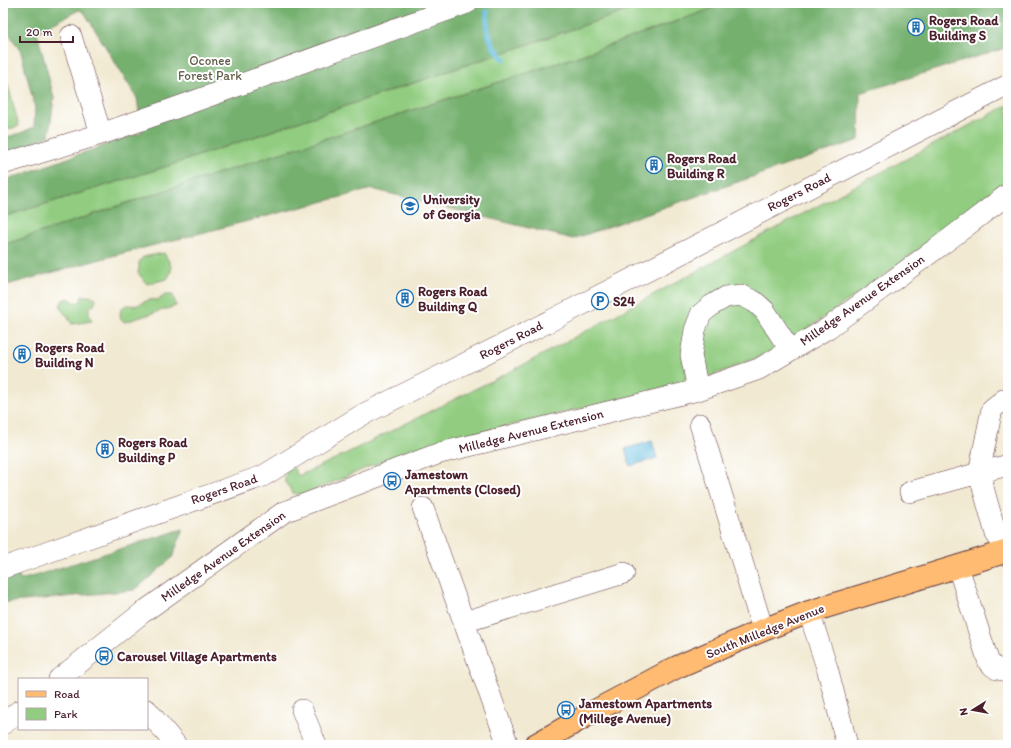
<svg xmlns="http://www.w3.org/2000/svg" width="1011" height="748" viewBox="0 0 1011 748" font-family="Itim,sans-serif">
  <style>
    .green { fill: #91cc80; stroke: #6e7656 }
    .forest { fill: #74b06e; stroke: #5f684c }
    .water { fill: #60bcde; stroke: #556e84 }
    .lines { fill: none; stroke-linecap: round; stroke-linejoin: round }
    .stream { stroke: #60bcde; stroke-width: 5.5 }
    .minor-casing { stroke: #633d44; stroke-width: 22 }
    .major-casing { stroke: #633d44; stroke-width: 24 }
    .minor { stroke: #fff; stroke-width: 21 }
    .major { stroke: #febb71; stroke-width: 22 }
    .labels { text-anchor: middle; dominant-baseline: central; stroke-width: 4; stroke-linejoin: round; paint-order: stroke }
    .poi-label { font-size: 13px; font-weight: bold; fill: #4a1f2b; stroke: #fff; text-anchor: start }
    .park-label { font-size: 13px; fill: #635c49; stroke: #fff }
    .street-label { font-size: 13px; fill: #4a1f2b; stroke: #fff }
  </style>
  <rect width="100%" height="100%" fill="#fff"/>
  <filter id="ink" filterUnits="userSpaceOnUse"><feTurbulence type="fractalNoise" baseFrequency=".025" numOctaves="2"/><feDisplacementMap in="SourceGraphic" scale="8" xChannelSelector="R" yChannelSelector="G"/><feConvolveMatrix kernelMatrix="1 2 1 2 8 2 1 2 1" color-interpolation-filters="sRGB"/></filter>
  <filter id="wash" filterUnits="userSpaceOnUse"><feTurbulence type="fractalNoise" baseFrequency=".012" numOctaves="4" result="noise"/><feDisplacementMap in="SourceGraphic" scale="16" xChannelSelector="R" yChannelSelector="G"/><feGaussianBlur stdDeviation="0.9" result="paint"/><feColorMatrix in="noise" values="0 0 0 0 0 0 0 0 0 0 0 0 0 0 0 0 0 1.4 0 .05"/><feComposite in="paint" operator="in"/></filter>
  <g filter="url(#wash)">
    <rect width="100%" height="100%" fill="#f1e9d1"/>
    <path class="green" d="M650,3H728L576,57L133,201L3,245V217L165,167Z
      M3,67L19,126L3,131Z
      M1008,105V185L855,296L804,331L765,354L732,368L702,379L625,398L483,432L427,447L385,460L303,495L293,493L288,486L285,482V476L288,468L293,467L298,476L335,459L525,364L778,227Z
      M164,253C170,263 175,268 167,279L147,284L138,273L139,268V262L143,257Z
      M165,295H173L176,306L125,322L121,320C119,314 120,306 128,305C131,305 135,306 138,305C142,303 145,301 150,300C152,299 154,300 156,300C160,300 162,297 165,295Z
      M82,296C86,296 93,296 96,298L94,305L90,306C88,312 89,315 92,321L72,324L70,321L68,316C63,313 62,310 60,305L63,300L68,298L76,303L81,301Z"/>
    <path class="forest" d="M3,3H650L165,167L3,217V181L142,132L137,98L84,12L79,10L37,32L54,98L49,136L3,155V138L21,133L34,127L35,108L21,52L3,24Z
      M728,3H1008V47L860,93L859,140L573,239L372,189L112,256L3,286V245L133,201L576,57Z
      M183,529L172,558L135,590L3,603V575L14,571L18,574L20,580L34,576Z"/>
    <path class="water" d="M652,441L657,458L630,466L625,449Z"/>
    <g class="lines">
      <path class="stream" d="M487,12V29L493,46L504,59"/>
    </g>
  </g>
  <g filter="url(#ink)">
    <g class="lines">
      <g class="minor-casing">
        <path id="minor" d="M71,36L101,134
          M3,164L101,134L170,110L467,3
          M698,390L691,355L695,330L701,314L712,305L726,297L741,295L755,302L765,311L790,350
          M700,424L763,630
          M910,492L1008,465
          M423,508L508,745
          M1008,551L996,534L979,473L992,409L1005,399L1008,398
          M958,567L989,663L997,669L1008,671
          M3,568L263,476L362,415L550,321L1008,85
          M809,612L828,671L847,745
          M464,622L624,573
          M59,679L142,613L284,512L440,453L698,390L759,369L828,328L952,237L1008,194
          M147,710L176,745
          M302,710L316,745
          M3,724L19,711"/>
      </g>
      <g class="major-casing">
        <path id="major" d="M535,745L593,712L677,667L763,630L809,612L1008,551"/>
      </g>
      <use href="#minor" class="minor"/>
      <use href="#major" class="major"/>
    </g>
  </g>
  <defs>
    <g id="building-ring" transform="scale(0.9)"><circle r="9.5" fill="#fff" stroke="#1f6fb2" stroke-width="1.5"/><path d="M-4-6H4V6H1V3H-1V6H-4ZM-2.5-4.3h1.7v1.8h-1.7ZM.8-4.3h1.7v1.8H.8ZM-2.5-1h1.7V.8h-1.7ZM.8-1h1.7V.8H.8Z" fill="#1f6fb2"/></g>
    <g id="university-ring" transform="scale(0.9)"><circle r="9.5" fill="#fff" stroke="#1f6fb2" stroke-width="1.5"/><path d="M0-5L7-2L0 1L-7-2ZM-4 1L0 2.5L4 1V4Q0 6-4 4Z" fill="#1f6fb2"/></g>
    <g id="parking-ring" transform="scale(0.9)"><circle r="9.5" fill="#fff" stroke="#1f6fb2" stroke-width="1.5"/><path d="M-3.5-5.5H1a3.5 3.5 0 0 1 0 7H-1V5.5H-3.5ZM-1-3.4V-.6H.8a1.4 1.4 0 0 0 0-2.8Z" fill="#1f6fb2"/></g>
    <g id="bus-ring" transform="scale(0.9)"><circle r="9.5" fill="#fff" stroke="#1f6fb2" stroke-width="1.5"/><path d="M-5-6H5V4H4V6H2V4H-2V6H-4V4H-5ZM-3.5-4V0h7V-4ZM-3.5 1.2v1.5H-2V1.2ZM2 1.2v1.5H3.5V1.2Z" fill="#1f6fb2"/></g>
  </defs>
  <g fill-rule="evenodd">
    <use href="#building-ring" x="916" y="27"/>
    <use href="#building-ring" x="654" y="165"/>
    <use href="#university-ring" x="410" y="206"/>
    <use href="#building-ring" x="405" y="298"/>
    <use href="#parking-ring" x="600" y="301"/>
    <use href="#building-ring" x="22" y="354"/>
    <use href="#building-ring" x="105" y="449"/>
    <use href="#bus-ring" x="392" y="481"/>
    <use href="#bus-ring" x="104" y="656"/>
    <use href="#bus-ring" x="566" y="710"/>
  </g>
  <g class="labels">
    <g class="poi-label">
      <text x="929" y="20">Rogers Road<tspan x="929" dy="15">Building S</tspan></text>
      <text x="667" y="158">Rogers Road<tspan x="667" dy="15">Building R</tspan></text>
      <text x="423" y="199">University<tspan x="423" dy="15">of Georgia</tspan></text>
      <text x="418" y="291">Rogers Road<tspan x="418" dy="15">Building Q</tspan></text>
      <text x="613" y="301">S24</text>
      <text x="35" y="347">Rogers Road<tspan x="35" dy="15">Building N</tspan></text>
      <text x="118" y="442">Rogers Road<tspan x="118" dy="15">Building P</tspan></text>
      <text x="405" y="474">Jamestown<tspan x="405" dy="15">Apartments (Closed)</tspan></text>
      <text x="117" y="656">Carousel Village Apartments</text>
      <text x="579" y="703">Jamestown Apartments<tspan x="579" dy="15">(Millege Avenue)</tspan></text>
    </g>
    <g class="park-label">
      <text x="210" y="60">Oconee<tspan x="210" dy="15">Forest Park</tspan></text>
    </g>
    <g class="street-label">
      <text transform="translate(799 192) rotate(-27)">Rogers Road</text>
      <text transform="translate(862 300) rotate(-35)">Milledge Avenue Extension</text>
      <text transform="translate(511 340) rotate(-27)">Rogers Road</text>
      <text transform="translate(531 431) rotate(-14)">Milledge Avenue Extension</text>
      <text transform="translate(224 489) rotate(-19)">Rogers Road</text>
      <text transform="translate(223 556) rotate(-35)">Milledge Avenue Extension</text>
      <text transform="translate(765 631) rotate(-22)">South Milledge Avenue</text>
    </g>
  </g>
  <rect width="1011" height="748" fill="none" stroke="#fff" stroke-width="16"/>
  <rect x="18" y="678" width="130" height="52" fill="#ffffff" stroke="#b7a5aa"/>
  <rect x="26" y="691" width="20" height="6" fill="#febb71" stroke="#b7a5aa"/>
  <text x="54" y="698" font-size="12" fill="#4a1f2b">Road</text>
  <rect x="26" y="708" width="20" height="12" fill="#91cc80" stroke="#b7a5aa"/>
  <text x="54" y="718" font-size="12" fill="#4a1f2b">Park</text>
  <g transform="translate(973 710) rotate(259)" stroke="#ffffff" stroke-width="3" paint-order="stroke">
  <path d="M0-3L7 15L0 10L-7 15Z" fill="#4a1f2b"/>
  <text y="-6" font-size="11" font-weight="bold" text-anchor="middle" fill="#4a1f2b">N</text>
  </g>
  <path d="M20 36v6h53v-6" fill="none" stroke="#4a1f2b" stroke-width="2"/>
  <text x="26" y="36" font-size="12" fill="#4a1f2b" stroke="#ffffff" stroke-width="3" paint-order="stroke">20 m</text>
</svg>
